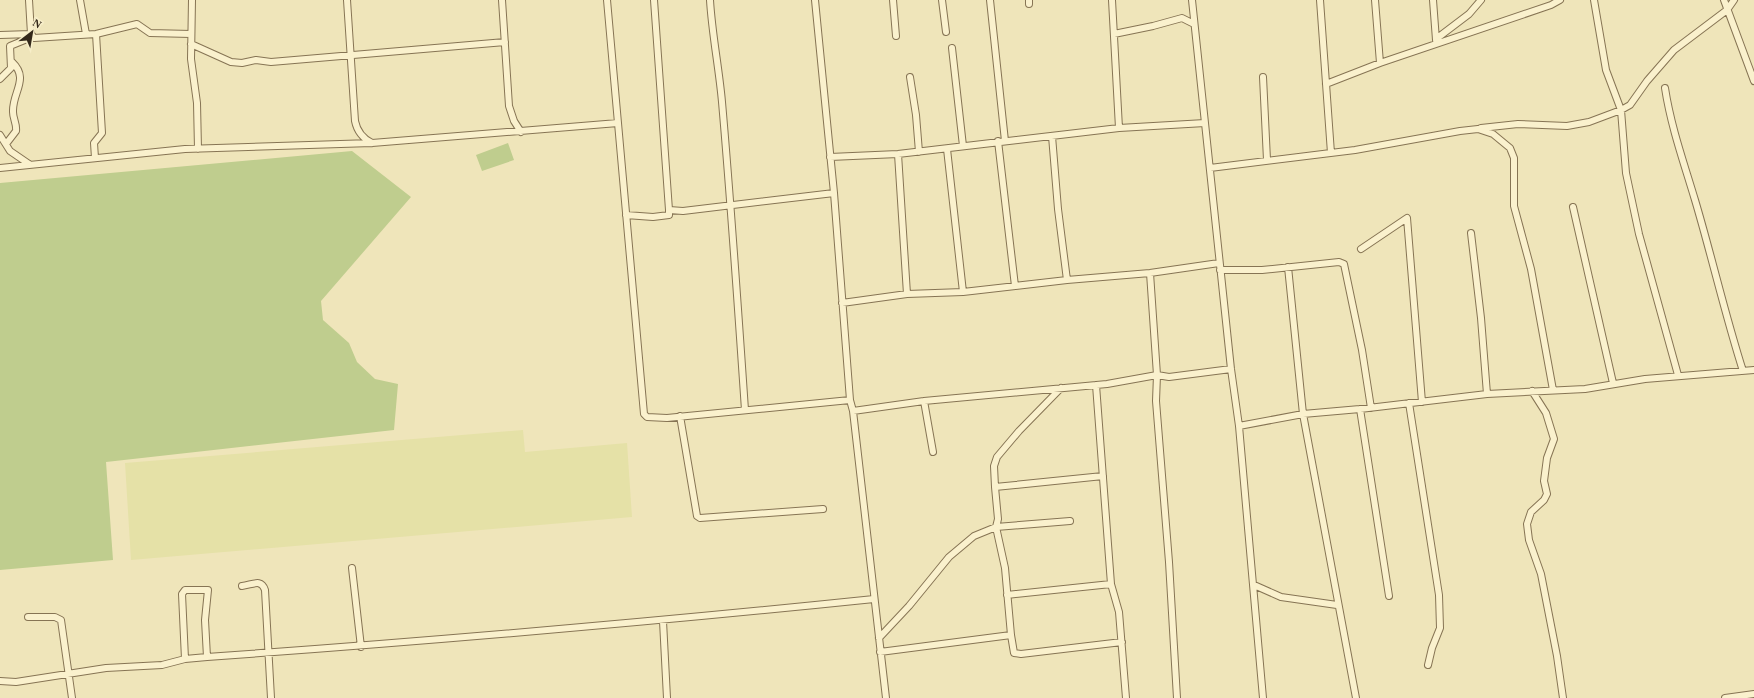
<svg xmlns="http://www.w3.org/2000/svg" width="1754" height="698" viewBox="0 0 1754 698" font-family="Georgia,serif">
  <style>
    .farmland { fill: #e5e1a7 }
    .green { fill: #bfcd8e }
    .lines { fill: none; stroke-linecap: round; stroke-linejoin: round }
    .street-casing { stroke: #867454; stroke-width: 8 }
    .street { stroke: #faf1cd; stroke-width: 6 }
  </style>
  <rect width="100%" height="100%" fill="#efe5ba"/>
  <path class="farmland" d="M523,430L525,452L627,443L632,517L131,560L125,463Z"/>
  <path class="green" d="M508,143L514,160L482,171L476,155Z
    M352,151L411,197L321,301L323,320L349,343L357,362L375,379L398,384L394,430L106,462L113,560L0,570V183Z"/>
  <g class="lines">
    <g class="street-casing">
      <path id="street" d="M29,0L31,34L34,38L96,34L137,24L150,33L191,34
        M80,0L86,34
        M192,0L191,59L197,103L198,149
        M347,0L355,121C357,131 362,138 372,143
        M502,0L509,106L514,121L521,132
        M607,0L644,414L647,417L667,418L850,400
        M654,0L669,210
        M710,0C712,34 719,68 722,102C731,205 738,307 745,410
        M815,0L834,193L850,400L853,411L886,698
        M893,0L896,36
        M942,0L946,32
        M990,0L1005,141
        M1112,0L1119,128
        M1192,0L1231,369L1239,426L1263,698
        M1320,0L1331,153
        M1375,0L1380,63
        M1433,0L1436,40
        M1594,0L1606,70L1621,110L1626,173L1639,234L1678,375
        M1724,0L1754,81
        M1029,4V0
        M1114,34L1153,26L1182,18L1194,24
        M0,35L31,34
        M1436,39L1469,14L1481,0
        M191,44L231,62L242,63L256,60L271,62L505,42
        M952,48L963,146
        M910,77L916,115L919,152
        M1263,77L1267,160
        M0,79L11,68L10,46L32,37
        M1326,84L1380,63L1551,5L1560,0
        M1665,88C1671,127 1684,163 1695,200C1712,257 1725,315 1743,371
        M1481,128L1518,124L1567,126L1589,122L1621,110L1630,105L1647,81L1674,50L1727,10L1734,0
        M0,135L10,151L29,164
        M1052,136L1058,209L1067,280
        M998,141L1015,286
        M6,144L16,131C17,124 13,119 13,112C12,92 30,79 12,62
        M947,149L963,292
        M898,154L907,294
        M830,157L898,154L1119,128L1205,123
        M95,158L94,143L102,133L96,34
        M0,168L185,149L372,143L618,123
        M1210,168L1355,150L1460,131L1478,129L1493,134L1510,148L1514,158V206L1531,269L1553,390
        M1573,207L1613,383
        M626,215L653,217L669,215V210L683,211L834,193
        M1471,233L1481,318L1487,394
        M1361,249L1407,218L1422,402
        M1288,267L1303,414L1356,698
        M1220,270H1262L1339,262L1344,264L1362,350L1371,408
        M1150,273L1157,375L1156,401L1169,562L1177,698
        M842,303L907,294L963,292L1067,280L1150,273L1219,263
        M1096,385L1111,584
        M1532,391L1546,413L1554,439L1547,458L1544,481L1547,494L1544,500L1531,512L1527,524L1529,540L1541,574L1557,656L1563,698
        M924,401L933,452
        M1409,403L1439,595L1440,628L1432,648L1428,665
        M1360,409L1389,596
        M853,411L924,401L1107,384L1157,375L1169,377L1231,369
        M680,416L697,516L700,518L823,509
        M1239,426L1303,414L1360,409L1487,394L1585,389L1645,379L1754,370
        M1103,476L995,487L998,519L996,527L1005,568L1011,635L1014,653L1021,654L1122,642
        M995,487L994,466L997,457L1019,431L1061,388
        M352,568L361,647
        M1254,585L1281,597L1337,605
        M242,586C252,585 261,578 265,590L271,698
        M1007,595L1111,584L1119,612L1126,698
        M28,617H55L61,620L72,698
        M663,621L667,698
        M879,638L909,606L949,557L974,536L996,527L1070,521
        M880,652L1011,635
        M185,659L182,594L185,590H208L205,620L207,657
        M0,681L16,682L106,668L162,665L185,659L207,657C430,641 652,622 874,599
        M1725,698L1754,694"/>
    </g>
    <use href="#street" class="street"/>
  </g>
  <g transform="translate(32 32) rotate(31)" stroke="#f7eec9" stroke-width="3" paint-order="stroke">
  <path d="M0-3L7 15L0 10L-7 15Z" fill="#34291a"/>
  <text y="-6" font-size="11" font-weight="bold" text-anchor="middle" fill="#34291a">N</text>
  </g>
</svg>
